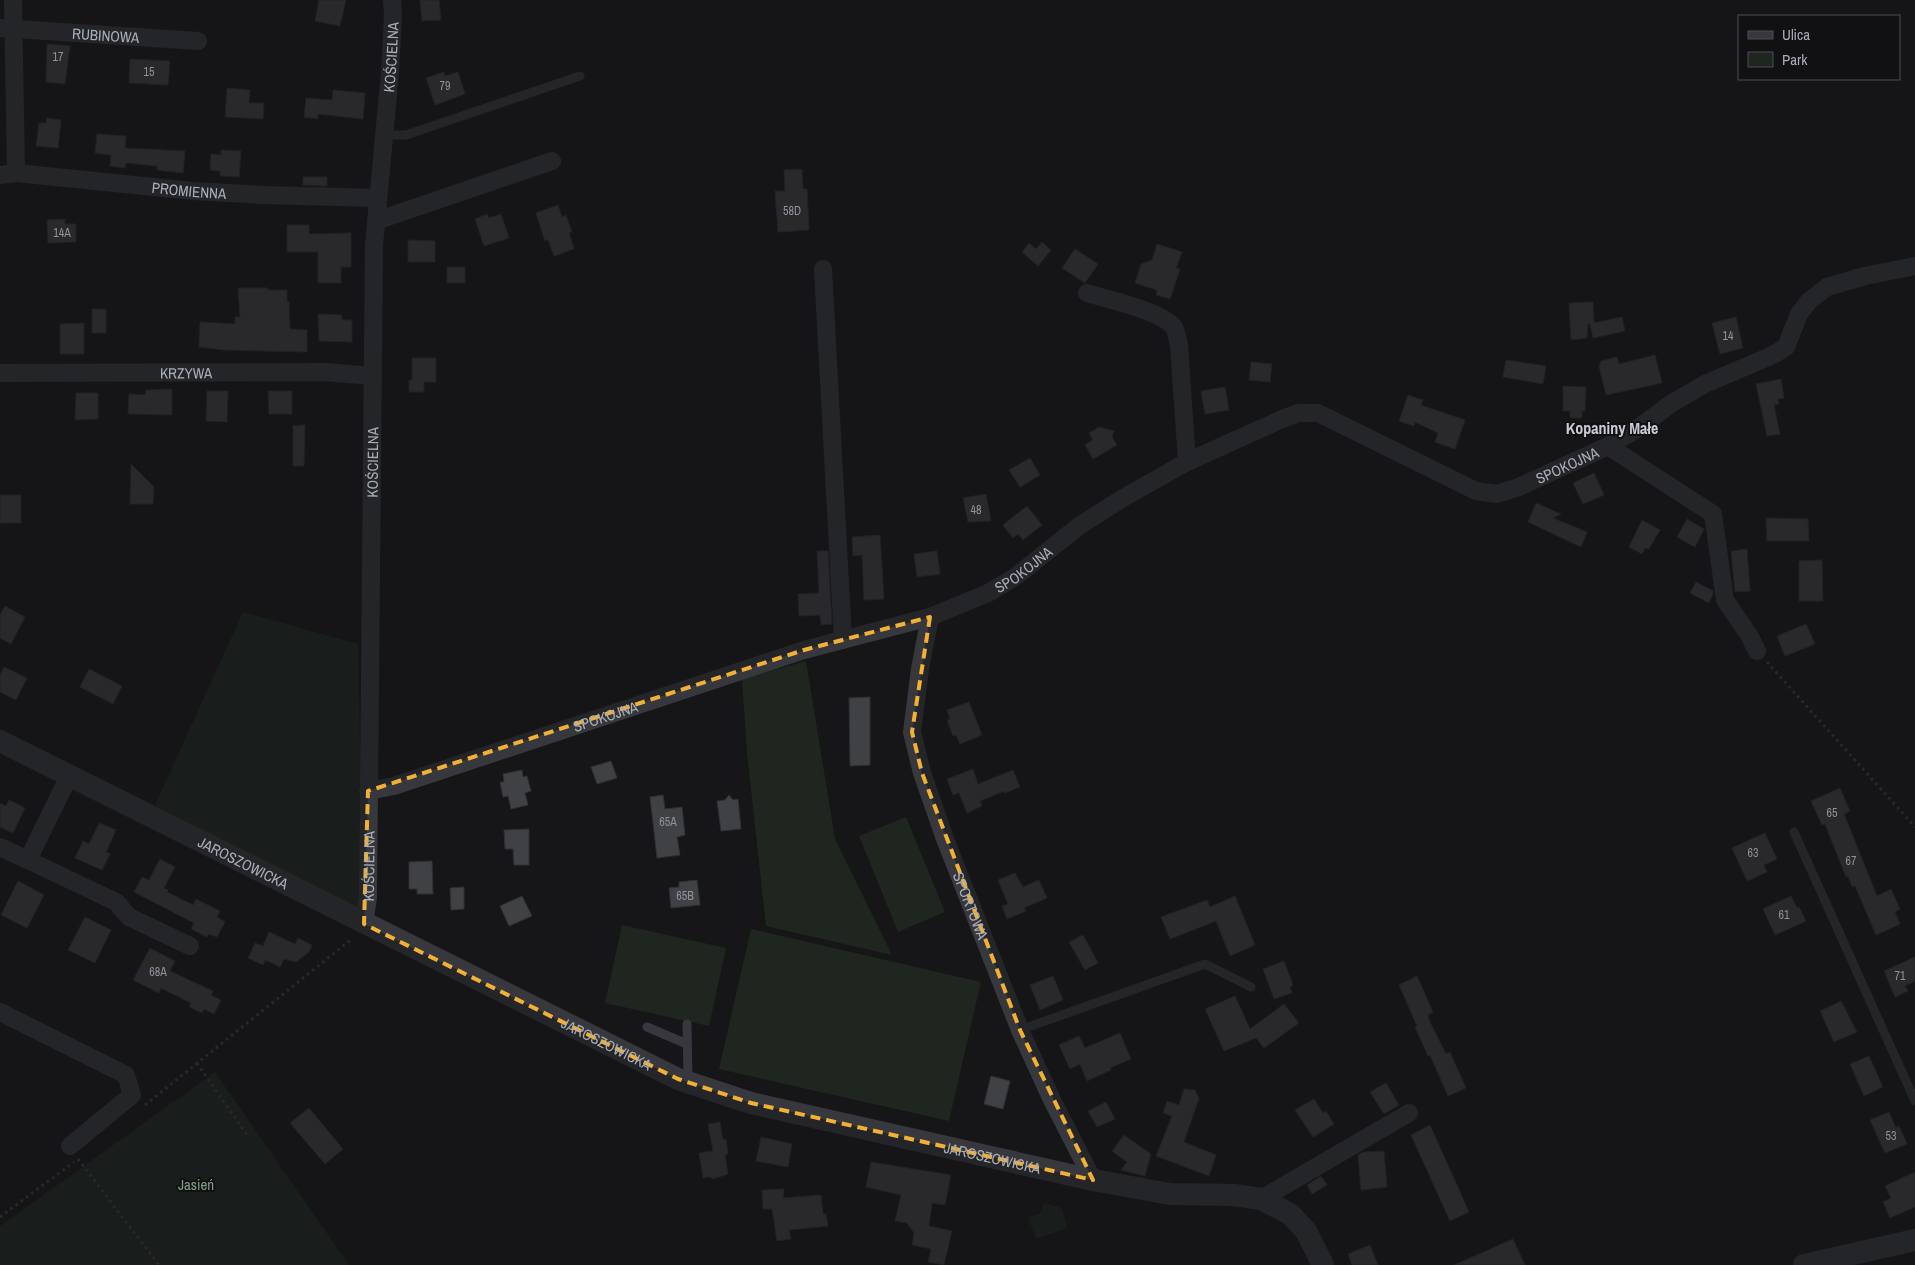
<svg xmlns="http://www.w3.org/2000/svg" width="1915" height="1265" viewBox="0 0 1915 1265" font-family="'Archivo Narrow',sans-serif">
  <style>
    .green { fill: #1e261f }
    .building { fill: #404145; stroke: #303034 }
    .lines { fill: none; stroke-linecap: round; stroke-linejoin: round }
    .path { stroke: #3d3f44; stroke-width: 3; stroke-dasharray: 2.5 4; stroke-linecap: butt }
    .service { stroke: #37383d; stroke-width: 9 }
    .minor { stroke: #37383d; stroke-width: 18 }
    .tertiary { stroke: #37383d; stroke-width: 22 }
    .marked { fill: none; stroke: #f2b134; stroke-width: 4; stroke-dasharray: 10 6; stroke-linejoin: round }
    .labels { text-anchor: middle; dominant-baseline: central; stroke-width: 4; stroke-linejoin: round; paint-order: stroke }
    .number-label { font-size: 12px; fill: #8e929b }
    .street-label { font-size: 15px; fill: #a8adb8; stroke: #111113 }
    .park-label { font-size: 15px; fill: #7fa381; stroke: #111113 }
    .neighbourhood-label { font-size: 16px; font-weight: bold; fill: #c9ccd4; stroke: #111113 }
  </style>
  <rect width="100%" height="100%" fill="#161618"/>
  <path class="green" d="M243,612L358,644L363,899L353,910L155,805Z
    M806,661L835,839L892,955L766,926L747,753L742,679Z
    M906,817L945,912L898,932L859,836Z
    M622,925L726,948L709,1026L605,1003Z
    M751,929L981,982L949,1121L719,1069Z
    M215,1072L349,1265H0V1226Z
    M1044,1203L1062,1208L1067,1228L1036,1239L1028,1217L1040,1214Z"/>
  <path class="building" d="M319,0H346L340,26L315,21Z
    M420,0H439L441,20L422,21Z
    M47,44L70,46L65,84L46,82Z
    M130,59L170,61L168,85L129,83Z
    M444,72L445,76L458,72L465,94L435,105L426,78Z
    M227,88L250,90L249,103H264L263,119L225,117Z
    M333,90L365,93L363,119L318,114V119L304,117L306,98L332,100Z
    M47,118L61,120L58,148L36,146L39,123H46Z
    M97,134L126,136L125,148L185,151L183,173L157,170V166L126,163L125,168L110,166L111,155L95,153Z
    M221,150L241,151L239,177L220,176V171L210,170L211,154L221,155Z
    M802,169L803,189H807L809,230L778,232L775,191H785L784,170Z
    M303,177H327V186L303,185Z
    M558,205L562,217L566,215L572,232L569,233L574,249L554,256L548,240L545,241L536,213Z
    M487,214L489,218L501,214L509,238L484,246L475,219Z
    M65,219V224H76V242L48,243L47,220Z
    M287,225H309V234L351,233V267H341V283H318V252H287Z
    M408,240L435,241V262H408Z
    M1042,242L1051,250L1038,266L1022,252L1029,243L1036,249Z
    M1157,244L1182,252L1176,268L1180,269L1170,299L1156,295L1157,290L1135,283L1141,264L1152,260Z
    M1075,249L1098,264L1085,283L1062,268Z
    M447,267H465V283H447Z
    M238,288H268V290H287V301L289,302L290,329L307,330V352L224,350L199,347L200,322L235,324V317H240Z
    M1593,302L1594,323L1622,317L1625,331L1593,338L1590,324H1588L1587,338L1571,340L1569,303Z
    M92,309H106V333H92Z
    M318,314L342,315V320H352V342L319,341Z
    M1736,317L1743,348L1720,354L1712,323Z
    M84,323V354H60V324Z
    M1655,355L1662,383L1606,395L1599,366L1601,361L1617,357L1619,364Z
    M412,358H436V382H424V392H409V380H412Z
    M1506,360L1546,366L1543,384L1503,377Z
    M1251,362L1272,364L1270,382L1249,380Z
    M1781,379L1784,398L1778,399L1779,404L1774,405L1780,434L1767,436L1756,384Z
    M1563,386L1586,387L1585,411H1582V418H1570V411H1563Z
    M1225,387L1229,410L1205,414L1201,391Z
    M172,389V415L128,414L129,394L145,395L146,390Z
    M207,391H228L227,422L206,421Z
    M268,391H292V414H269Z
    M76,393H98V419L75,420Z
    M1408,395L1423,400L1421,405L1465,420L1455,449L1435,442L1438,433L1415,422L1414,426L1399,421Z
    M305,425L304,466H293V426Z
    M1099,427L1114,431L1112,437L1117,445L1093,459L1085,445L1093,440L1089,433Z
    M1030,458L1040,475L1020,487L1009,470Z
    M131,464L154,487L153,504H130Z
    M1594,473L1604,495L1583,504L1573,483Z
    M986,494L991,521L968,522L963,498Z
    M0,495H21V523H0Z
    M1536,503L1561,514L1553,518L1587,532L1581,547L1528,522Z
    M1027,506L1042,525L1023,540L1018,534L1013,538L1003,525Z
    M1766,518L1808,519L1809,541H1767Z
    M1687,519L1704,529L1695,547L1677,537Z
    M1642,520L1660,530L1649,549L1645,548L1642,554L1629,547Z
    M880,535L884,599L864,600L862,555L853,556L852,537Z
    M1747,549L1750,591L1735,592L1731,551Z
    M817,551H828L832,624L821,625L820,615L799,616L798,594L819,593Z
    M937,551L940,574L917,577L914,554Z
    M1822,560L1823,601H1799V561Z
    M1696,582L1713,591V594L1709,603L1690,593Z
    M5,606L25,617L11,644L0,638V615Z
    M1806,624L1815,644L1785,656L1777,636Z
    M4,667L27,678L16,700L0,692V675Z
    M89,669L122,686L113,704L80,687Z
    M870,697V765L850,766L849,698Z
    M969,702L982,735L960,744L956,735L953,736L947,720L950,719L947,710Z
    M611,761L617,778L597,784L591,767Z
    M973,769L978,784L1013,770L1020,787L1005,793L1004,791L980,801L982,806L967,813L959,793L953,795L947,779Z
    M522,770L523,777L527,776L531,791L525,793L528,805L511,809L508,796L503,797L500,782H504L503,774Z
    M1840,788L1850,811L1844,814L1877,896L1891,889L1900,909L1895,912L1900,924L1876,935L1855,886L1852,887L1848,876L1846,877L1825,824L1822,825L1811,801Z
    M663,795L665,809L682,807L685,835L677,837L680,855L657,858L650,797Z
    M729,795L733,800L738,799L741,829L721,831L717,801L725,800Z
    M9,800L25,808L13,833L0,827V803L6,806Z
    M99,823L116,830L106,852L110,854L102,870L75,858L83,841L89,844Z
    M529,829V865H514L513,849H505L504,830Z
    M1765,833L1777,859L1764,865L1767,872L1747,881L1732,848Z
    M160,859L175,867L164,888L168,890L167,892L193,905L196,899L220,911L217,917L225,922L217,937L209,934L207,937L191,929L194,923L134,892L142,877L149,880Z
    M432,861L433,894H417V889H409V862Z
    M1015,873L1023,887L1039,880L1047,898L1024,908L1026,911L1007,919L1002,906L1008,904L998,880Z
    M697,880L700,905L671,908L669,888L679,887V882Z
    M18,881L44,895L27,928L1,915Z
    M464,887V909L451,910L450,888Z
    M522,896L532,916L509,926L500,906Z
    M1235,896L1255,945L1230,956L1216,921L1170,939L1161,917L1207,900L1210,907Z
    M1791,896L1797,908L1799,907L1806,921L1775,935L1763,909Z
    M85,917L111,930L95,963L68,950Z
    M269,932L295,944L298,938L312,945L309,952L296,962L284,959L280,967L265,960L263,965L248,958L255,943L263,946Z
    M1083,935L1098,963L1085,970L1069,942Z
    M150,948L175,961L170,971L213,991L211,995L221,1000L214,1014L204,1009L202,1013L189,1007L191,1003L161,988L159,993L133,980Z
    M1915,957V981L1905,986L1908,991L1895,997L1884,971Z
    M1284,961L1293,985L1290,987L1292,993L1274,999L1263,969Z
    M1053,976L1063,1000L1040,1010L1030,985Z
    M1417,976L1433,1012L1428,1015L1430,1022L1446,1054L1450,1052L1466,1088L1448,1096L1430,1055L1428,1056L1415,1027L1417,1026L1399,985Z
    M1235,996L1250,1029L1284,1004L1299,1023L1264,1048L1256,1038L1224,1051L1205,1009Z
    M1841,1001L1857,1032L1834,1042L1820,1011Z
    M1120,1033L1131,1059L1110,1068L1111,1070L1087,1081L1080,1064L1070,1069L1059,1045L1079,1036L1085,1048Z
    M1869,1056L1883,1087L1864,1096L1850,1064Z
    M991,1076L1010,1081L1003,1109L984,1104Z
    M1386,1083L1399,1105L1384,1114L1370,1092Z
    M1184,1089L1195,1090L1199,1098L1184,1142L1216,1155L1209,1176L1156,1156L1172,1116L1163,1113L1167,1101L1179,1105Z
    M1314,1099L1323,1113L1326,1111L1334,1124L1313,1137L1295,1110Z
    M1106,1102L1115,1119L1097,1127L1088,1111Z
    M309,1108L343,1149L325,1164L290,1123Z
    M1889,1112L1896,1128L1899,1126L1907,1144L1885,1153L1870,1120Z
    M720,1122L723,1140L726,1139L728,1154L725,1155L728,1174L713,1179L710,1177L703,1178L699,1153L713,1151L708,1124Z
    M1430,1125L1469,1212L1450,1221L1411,1135Z
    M1124,1135L1151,1154L1145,1176L1121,1170L1127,1162L1112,1151Z
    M761,1137L792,1144L788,1167L756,1161Z
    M1384,1151L1387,1187L1361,1190L1358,1155L1363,1152Z
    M871,1162L951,1175L945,1205L932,1203L929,1226L952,1231L944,1265L928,1262L931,1249L912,1245L914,1233L907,1223L895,1221L901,1195L866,1187Z
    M1915,1172V1207L1890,1218L1883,1202L1891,1198L1885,1186Z
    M1321,1176L1327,1185L1312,1194L1307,1185Z
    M784,1189L783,1198L821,1195L823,1214H826L828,1226L789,1230L791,1239L777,1241L772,1209H763L762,1190Z
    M1513,1239L1525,1265H1454Z
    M1370,1245L1378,1265H1352L1348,1254Z"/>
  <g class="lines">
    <path class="path" d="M1767,662L1915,827
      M197,1063L249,1138
      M145,1105L353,938
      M78,1159L159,1265
      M0,1217L74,1162"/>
    <path class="service" d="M384,135H406L580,76
      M1794,832L1915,1101
      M687,1024L688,1081
      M647,1027L687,1044
      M1020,1030L1205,964L1251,987"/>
    <g class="minor">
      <path d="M13,0L16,173"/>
      <path id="s1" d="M0,28L198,41"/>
      <path id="s2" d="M0,175L16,173L193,191L263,195L378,198"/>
      <path d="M376,221L552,161"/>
      <path d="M823,269L843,640"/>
      <path d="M1087,293C1109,300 1158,310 1173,326C1177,330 1177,339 1179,345L1187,462"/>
      <path id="s3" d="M0,373L325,372L372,376"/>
      <path d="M1608,446L1713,514L1725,600L1749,635L1757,651"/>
      <path id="s4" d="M930,617L920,669L912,732L922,773L945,839L1020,1030L1052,1100L1093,1180"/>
      <path d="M69,776L28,860L116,902L129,917L190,946"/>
      <path id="s5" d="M368,791L394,786L804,650L930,617L988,593L1015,577L1079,526L1123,498L1187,462L1280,420L1298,413H1318L1476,491L1497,494L1519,487L1608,446L1637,429L1672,403L1705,384L1773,355L1786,347L1799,314L1809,301L1827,287L1865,276L1915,266"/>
      <path d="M0,847L28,860"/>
      <path id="s6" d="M364,924L368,898L374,245L390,72L393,15L392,0"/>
      <path d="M0,1012L126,1075L132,1095L70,1146"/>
      <path d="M1261,1199L1409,1113"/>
    </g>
    <g class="tertiary">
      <path id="s7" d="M0,741L678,1079L751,1103L1093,1180L1170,1194L1234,1195L1261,1199L1290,1214L1306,1231L1323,1265"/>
      <path d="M1804,1265L1915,1240"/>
    </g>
  </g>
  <path d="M0 0H1915V1265H0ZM930,617L912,732L922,773L1020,1030L1093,1180L751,1103L678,1079L364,924L368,791L804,650Z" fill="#161618" fill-opacity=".55" fill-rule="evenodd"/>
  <path class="marked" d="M930,617L912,732L922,773L1020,1030L1093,1180L751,1103L678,1079L364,924L368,791L804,650Z"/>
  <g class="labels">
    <g class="number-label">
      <text x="58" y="57">17</text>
      <text x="149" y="72">15</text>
      <text x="445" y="86">79</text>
      <text x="792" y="211">58D</text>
      <text x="62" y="233">14A</text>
      <text x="1728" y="336">14</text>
      <text x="976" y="510">48</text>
      <text x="1832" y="813">65</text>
      <text x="668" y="822">65A</text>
      <text x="1753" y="853">63</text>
      <text x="1851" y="861">67</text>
      <text x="685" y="896">65B</text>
      <text x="1784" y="915">61</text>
      <text x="158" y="972">68A</text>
      <text x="1900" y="976">71</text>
      <text x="1891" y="1136">53</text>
    </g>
    <g class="street-label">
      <text stroke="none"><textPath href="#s1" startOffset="106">RUBINOWA</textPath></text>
      <text stroke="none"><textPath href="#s6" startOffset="868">KOŚCIELNA</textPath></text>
      <text stroke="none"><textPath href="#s2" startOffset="190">PROMIENNA</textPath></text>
      <text stroke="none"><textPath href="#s3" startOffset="186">KRZYWA</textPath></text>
      <text stroke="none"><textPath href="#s6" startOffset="462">KOŚCIELNA</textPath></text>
      <text stroke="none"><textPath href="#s5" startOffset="1305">SPOKOJNA</textPath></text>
      <text stroke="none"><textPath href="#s5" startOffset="694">SPOKOJNA</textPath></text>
      <text stroke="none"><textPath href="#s5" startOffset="249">SPOKOJNA</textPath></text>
      <text stroke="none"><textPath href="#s7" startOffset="272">JAROSZOWICKA</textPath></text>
      <text stroke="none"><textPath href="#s6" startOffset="58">KOŚCIELNA</textPath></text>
      <text stroke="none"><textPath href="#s4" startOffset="300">SPORTOWA</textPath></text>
      <text stroke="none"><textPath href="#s7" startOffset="678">JAROSZOWICKA</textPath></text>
      <text stroke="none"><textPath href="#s7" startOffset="1082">JAROSZOWICKA</textPath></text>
    </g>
    <g class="park-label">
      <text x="196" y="1184">Jasień</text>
    </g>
    <g class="neighbourhood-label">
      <text x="1612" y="428">Kopaniny Małe</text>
    </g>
  </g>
  <rect x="1738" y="15" width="162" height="65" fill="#111113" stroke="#4d4f55"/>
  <rect x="1748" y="31" width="25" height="8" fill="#37383d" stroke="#4d4f55"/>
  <text x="1782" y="40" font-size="15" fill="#a8adb8">Ulica</text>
  <rect x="1748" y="52" width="25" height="15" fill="#1e261f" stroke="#4d4f55"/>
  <text x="1782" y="65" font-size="15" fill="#a8adb8">Park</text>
</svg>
